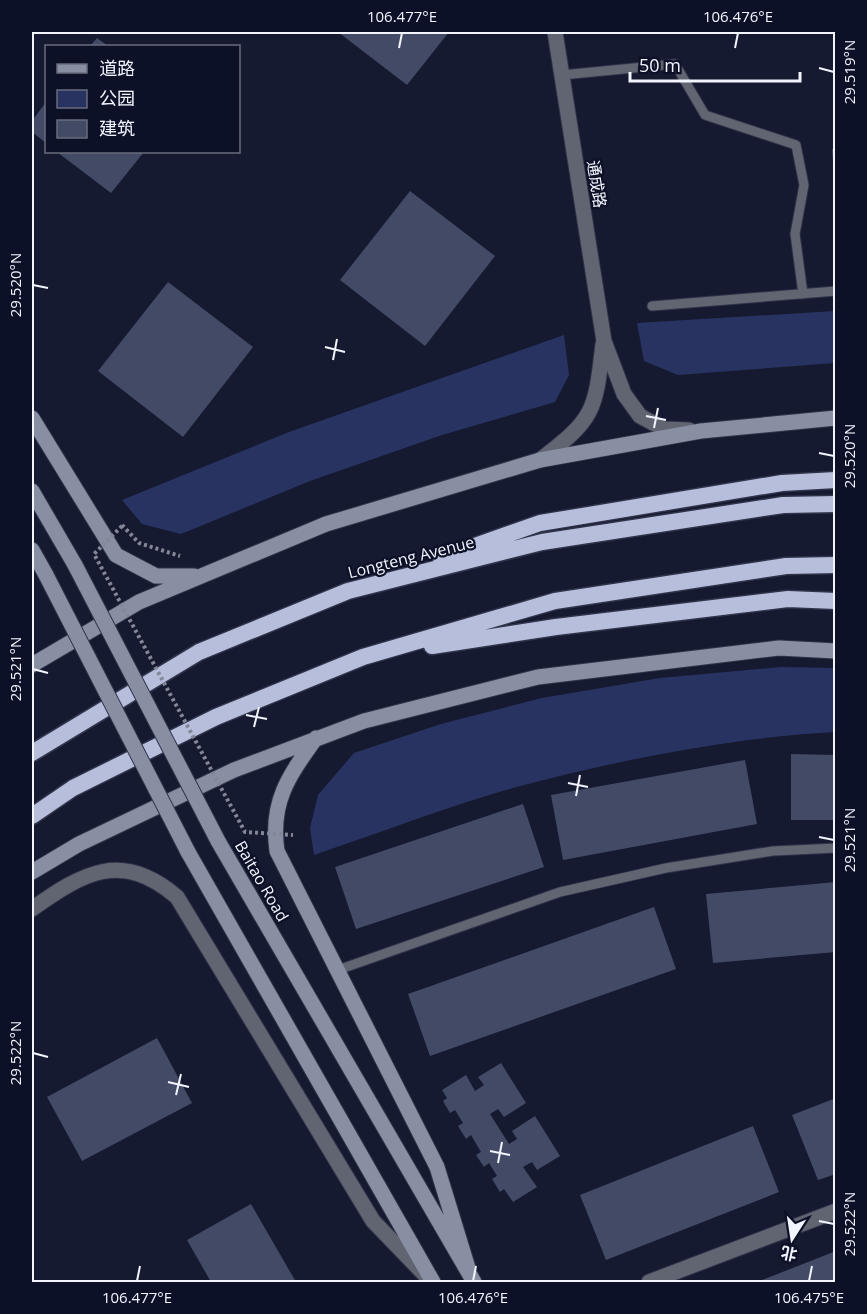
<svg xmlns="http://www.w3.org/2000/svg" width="867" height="1314" viewBox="0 0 867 1314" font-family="'Open Sans','Noto Sans SC',sans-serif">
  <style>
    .green { fill: #293362 }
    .building { fill: #434a65 }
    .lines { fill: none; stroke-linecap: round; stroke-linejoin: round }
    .service-casing { stroke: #30344a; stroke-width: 11 }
    .minor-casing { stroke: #30344a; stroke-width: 17 }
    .secondary-casing { stroke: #30344a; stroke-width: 17 }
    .trunk-casing { stroke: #30344a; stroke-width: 19 }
    .path { stroke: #838797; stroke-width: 4; stroke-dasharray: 3 3; stroke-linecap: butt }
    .service { stroke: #616572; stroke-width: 9 }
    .minor { stroke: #616572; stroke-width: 15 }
    .secondary { stroke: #898fa3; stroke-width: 15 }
    .trunk { stroke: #b6bedc; stroke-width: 16 }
    .secondary-bridge-casing { stroke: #30344a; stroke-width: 17; stroke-linecap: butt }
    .path-bridge { stroke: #838797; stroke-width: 4; stroke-dasharray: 3 3; stroke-linecap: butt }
    .secondary-bridge { stroke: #898fa3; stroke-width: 15 }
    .ticks { fill: none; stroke: #f2f5fe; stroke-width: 2 }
    .labels { text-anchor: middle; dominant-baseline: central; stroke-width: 4.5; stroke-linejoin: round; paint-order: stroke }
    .street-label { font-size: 16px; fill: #f2f5fe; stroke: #0c1127 }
    .neatline { fill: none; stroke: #f2f5fe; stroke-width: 2 }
    .ticks-label { font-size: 15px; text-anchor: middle; fill: #f2f5fe }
  </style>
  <rect width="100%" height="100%" fill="#151a31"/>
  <path class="green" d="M835,311V363L678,375L644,361L637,323Z
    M564,335L569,375L555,402L442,435L310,481L181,534L142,524L122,500L289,432Z
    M781,667L835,668V732C727,738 618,760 513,788C446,807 380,833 314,855L310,828L318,795L354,753L441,724L542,698L660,678Z"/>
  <path class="building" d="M338,32H449L407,85Z
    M97,38L108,46H90Z
    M46,102V143L32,132V121Z
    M832,149H836V175H834Z
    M57,152H144L111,193Z
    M410,191L495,256L425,346L340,280Z
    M168,282L253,347L183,437L98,371Z
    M791,754L836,755V820H791Z
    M745,760L757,824L563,860L551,795Z
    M523,804L544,867L356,929L335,867Z
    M836,882V952L713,963L706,894Z
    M654,907L676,969L430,1056L408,994Z
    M157,1038L192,1103L82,1161L47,1097Z
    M501,1063L526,1103L504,1117L498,1109L490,1114L509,1144L517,1139L512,1131L535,1116L560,1156L537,1170L532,1162L523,1167L537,1187L513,1202L504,1189L500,1192L492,1179L497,1176L489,1163L484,1167L476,1155L481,1152L471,1135L466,1139L458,1126L463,1123L455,1110L450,1113L443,1101L447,1098L442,1090L466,1075L475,1091L484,1085L478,1077Z
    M836,1098V1174L818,1180L792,1115Z
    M753,1126L779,1192L606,1260L580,1195Z
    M251,1204L296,1282H211L187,1240Z
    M836,1251V1282H757Z"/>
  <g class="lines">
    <g class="service-casing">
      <path id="service" d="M562,75L675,64L705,115L796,145L804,185L795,234L803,294
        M652,306L836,291
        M335,971L560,892L666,868L773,851L836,848"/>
    </g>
    <g class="minor-casing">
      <path id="minor" d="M555,32L604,341L624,394L640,416L664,429L689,430
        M540,460C595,418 595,412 603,344
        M32,909C84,872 122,850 177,897L373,1221L427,1277
        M649,1282L836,1211"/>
    </g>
    <g class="secondary-casing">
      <path id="secondary" d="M32,418L116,555L156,576H194
        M32,491L75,565
        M32,550L46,575
        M32,665L139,602L326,524L540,460L701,431L836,418
        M316,738C288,777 270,802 277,851L437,1167L468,1268
        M218,841L474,1282
        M188,852L433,1282
        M32,872L79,844L234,770L364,721L538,677L779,648L836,651"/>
    </g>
    <g class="trunk-casing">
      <path id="trunk" d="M441,558L540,523L782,483L836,480
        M432,646L556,627L788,599L836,601
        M32,753L199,652L348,591L542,542L783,505L836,504
        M32,816L73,788L216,717L363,657L555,601L786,566L836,565"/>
    </g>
    <path class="path" d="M122,525L139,543L180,556"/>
    <use href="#service" class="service"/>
    <use href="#minor" class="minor"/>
    <use href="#secondary" class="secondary"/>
    <use href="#trunk" class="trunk"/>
    <g class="secondary-bridge-casing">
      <path id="secondary-bridge" d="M75,565L218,841
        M46,575L188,852"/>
    </g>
    <path class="path-bridge" d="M122,526L94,554L245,832L293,835"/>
    <use href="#secondary-bridge" class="secondary-bridge"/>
  </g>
  <path class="ticks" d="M399,48L402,33M735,48L738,33M819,68L834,72M33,285L48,288M325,347L345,352M333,360L337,339M646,416L666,420M654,428L658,408M819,453L834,456M33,669L48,673M246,715L267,719M254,727L259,707M568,783L588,787M576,796L580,775M819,837L834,840M33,1053L48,1057M168,1082L189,1087M176,1095L181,1074M490,1151L510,1155M498,1163L502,1142M819,1221L834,1224M137,1281L140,1266M473,1281L476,1266M809,1281L812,1266"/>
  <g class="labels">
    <g class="street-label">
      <text transform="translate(597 184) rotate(81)">通成路</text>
      <text transform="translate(411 557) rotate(-14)">Longteng Avenue</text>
      <text transform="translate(262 881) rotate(60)">Baitao Road</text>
    </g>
  </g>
  <rect width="867" height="1314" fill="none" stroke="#0c1127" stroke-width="66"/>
  <rect x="45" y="45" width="195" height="108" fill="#0c1127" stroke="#686c7d" stroke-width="1.5"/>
  <rect x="57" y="64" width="30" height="9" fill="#898fa3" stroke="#686c7d" stroke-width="1.5"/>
  <text x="99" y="75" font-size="18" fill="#f2f5fe">道路</text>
  <rect x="57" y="90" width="30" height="18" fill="#293362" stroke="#686c7d" stroke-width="1.5"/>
  <text x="99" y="105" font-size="18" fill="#f2f5fe">公园</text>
  <rect x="57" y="120" width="30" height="18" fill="#434a65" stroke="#686c7d" stroke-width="1.5"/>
  <text x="99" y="135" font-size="18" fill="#f2f5fe">建筑</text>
  <g transform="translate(792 1239) rotate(192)" stroke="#0c1127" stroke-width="4.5" paint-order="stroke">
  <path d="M0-4.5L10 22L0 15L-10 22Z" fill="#f2f5fe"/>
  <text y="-9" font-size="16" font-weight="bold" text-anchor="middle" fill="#f2f5fe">北</text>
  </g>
  <path d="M630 72v9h170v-9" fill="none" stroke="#f2f5fe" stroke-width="3"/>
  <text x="639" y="72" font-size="18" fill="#f2f5fe" stroke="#0c1127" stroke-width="4.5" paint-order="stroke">50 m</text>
  <rect x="33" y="33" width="801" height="1248" class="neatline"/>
  <g class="ticks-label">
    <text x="402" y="22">106.477°E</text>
    <text x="738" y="22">106.476°E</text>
    <text transform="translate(850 72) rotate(-90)" y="5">29.519°N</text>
    <text transform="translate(16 285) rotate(-90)" y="5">29.520°N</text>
    <text transform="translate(850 456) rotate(-90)" y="5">29.520°N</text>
    <text transform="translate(16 669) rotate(-90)" y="5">29.521°N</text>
    <text transform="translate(850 840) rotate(-90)" y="5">29.521°N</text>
    <text transform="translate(16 1053) rotate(-90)" y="5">29.522°N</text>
    <text transform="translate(850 1224) rotate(-90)" y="5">29.522°N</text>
    <text x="137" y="1303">106.477°E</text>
    <text x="473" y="1303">106.476°E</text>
    <text x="809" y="1303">106.475°E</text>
  </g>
</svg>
